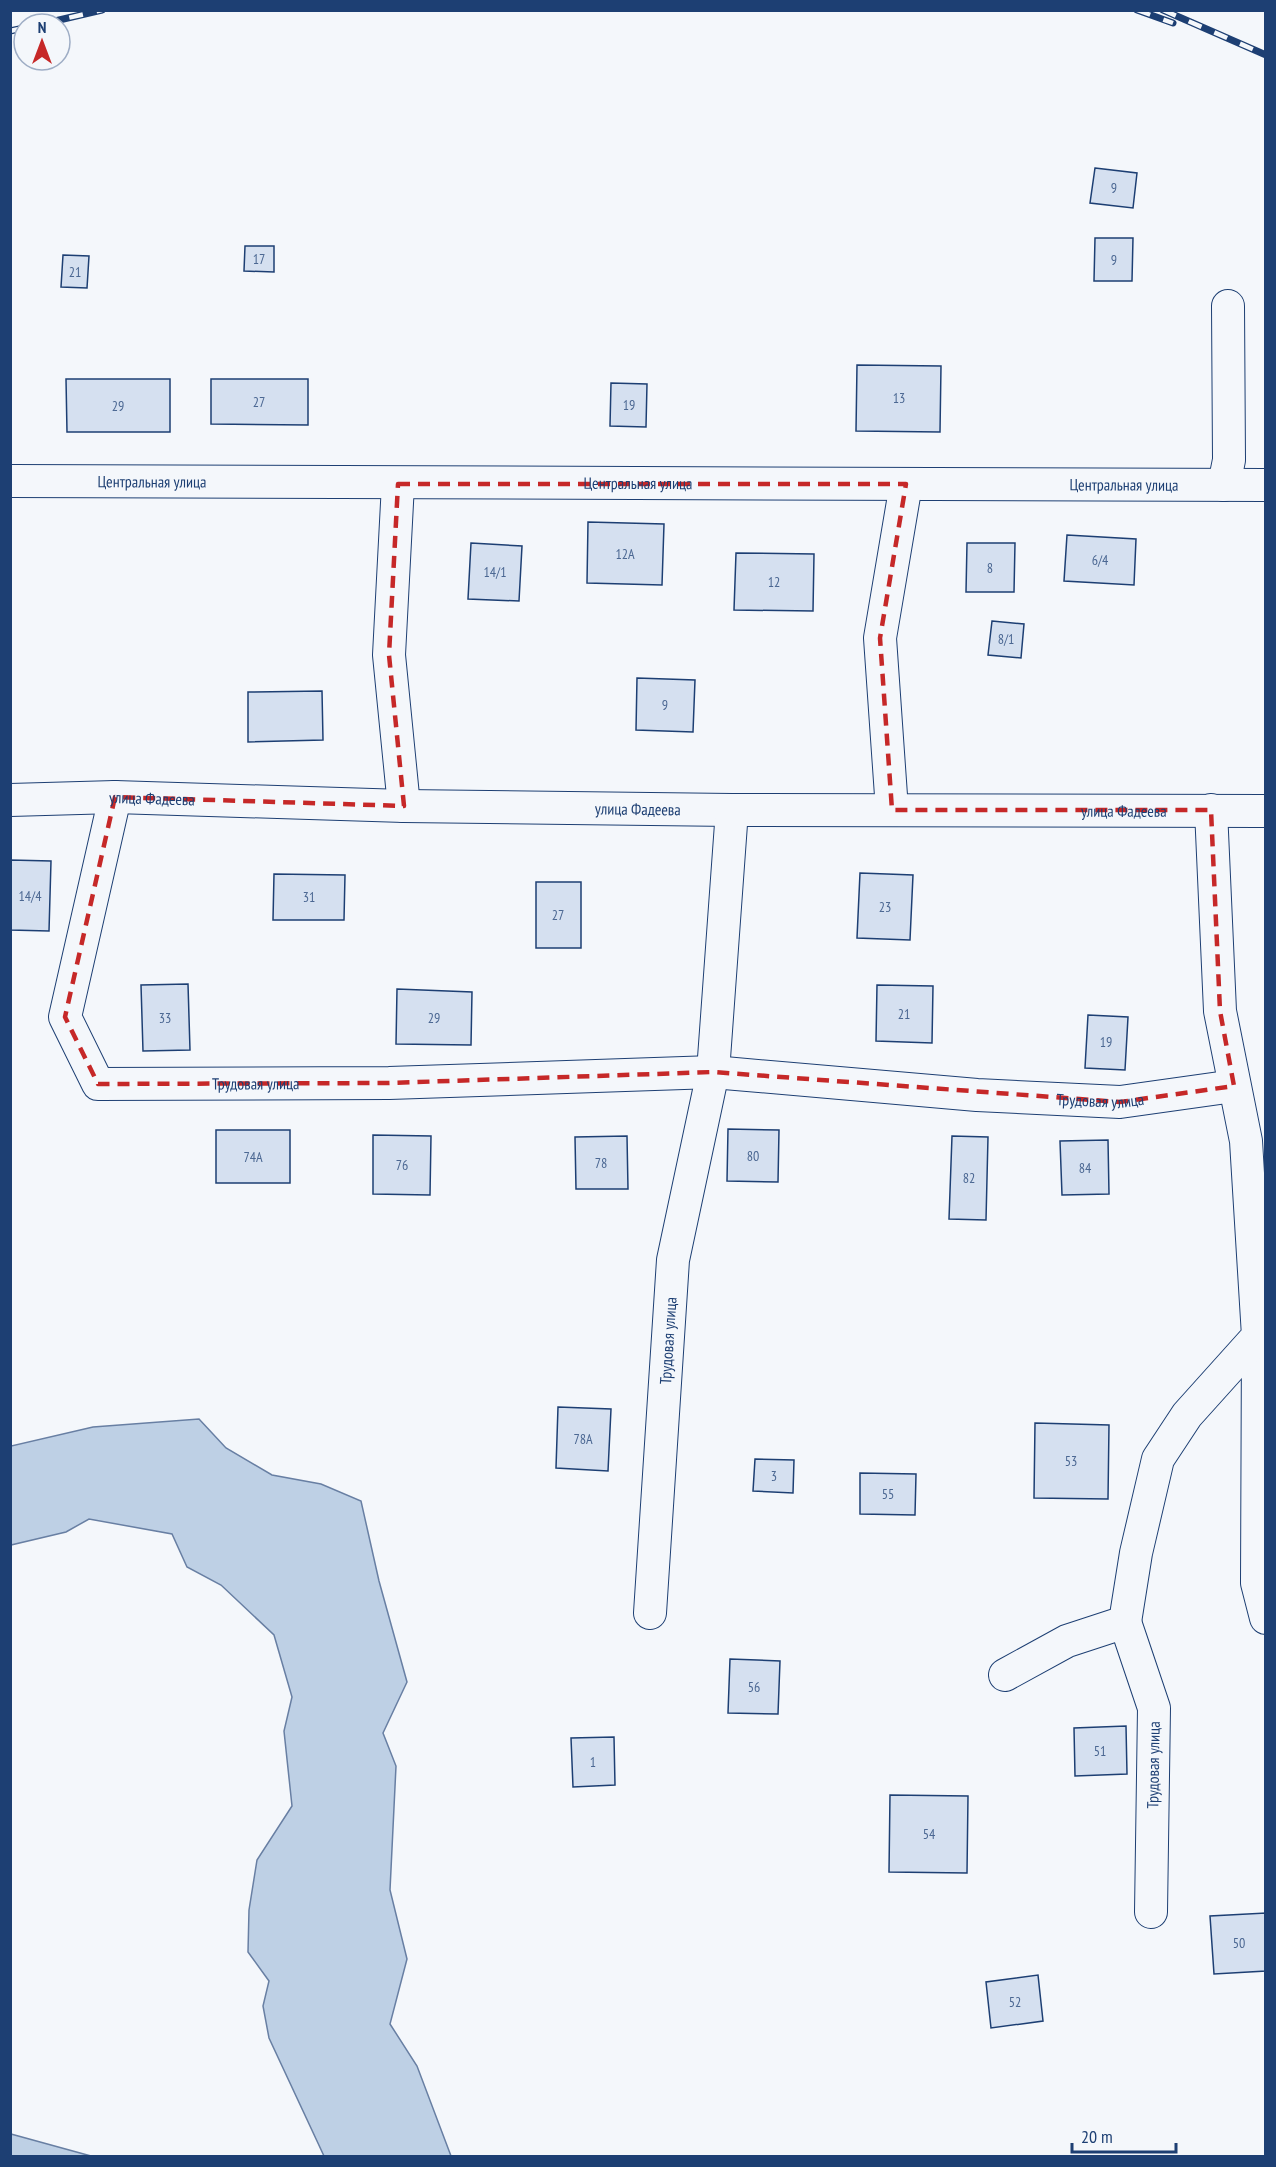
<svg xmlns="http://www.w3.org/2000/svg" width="1276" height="2167" viewBox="0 0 1276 2167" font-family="'PT Sans Narrow',sans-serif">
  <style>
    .water { fill: #bed0e5; stroke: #687fa3; stroke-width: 1.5 }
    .building { fill: #d5e0f0; stroke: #1d3f73; stroke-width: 1.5 }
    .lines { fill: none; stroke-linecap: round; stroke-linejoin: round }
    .street-casing { stroke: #1d3f73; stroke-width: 34 }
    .street { stroke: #f4f7fb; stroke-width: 32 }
    .rail-casing { stroke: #1d3f73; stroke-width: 7 }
    .rail { stroke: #f4f7fb; stroke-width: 4.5; stroke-dasharray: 14; stroke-linecap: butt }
    .marked { fill: none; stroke: #c62828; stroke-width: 4.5; stroke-dasharray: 12 8; stroke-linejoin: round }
    .labels { text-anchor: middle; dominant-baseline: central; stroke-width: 4.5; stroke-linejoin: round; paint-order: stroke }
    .number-label { font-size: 14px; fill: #4b6792 }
    .street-label { font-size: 16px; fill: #1d3f73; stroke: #f4f7fb }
  </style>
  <rect width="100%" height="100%" fill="#f4f7fb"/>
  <path class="water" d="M199,1419L226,1448L272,1475L321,1484L361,1501L379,1581L407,1682L383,1733L396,1766L390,1890L407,1959L390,2024L417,2066L451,2156H324L269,2038L263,2006L269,1981L248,1952L249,1910L257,1860L292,1806L284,1731L292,1697L274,1635L221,1585L187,1567L172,1534L89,1519L66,1532L11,1545V1446L93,1427Z
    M11,2134L91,2156H11Z"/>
  <path class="building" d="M1095,168L1137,173L1133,208L1090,203Z
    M1095,238H1133L1132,281H1094Z
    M245,246H274V272L244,271Z
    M63,255L89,256L87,288L61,287Z
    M857,365L941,366L940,432L856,431Z
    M66,379H170V432H67Z
    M211,379H308V425L211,424Z
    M611,383L647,384L646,427L610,426Z
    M588,522L664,524L662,585L587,583Z
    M1067,535L1136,539L1134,585L1064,581Z
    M471,543L522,546L519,601L468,599Z
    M967,543H1015L1014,592H966Z
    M736,553L814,554L813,611L734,610Z
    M992,621L1024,624L1021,658L988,655Z
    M637,678L695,680L693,732L636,730Z
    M322,691L323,740L248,742V692Z
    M10,860L51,861L49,931L10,930Z
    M860,873L913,875L910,940L857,938Z
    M274,874L345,875L344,920H273Z
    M536,882H581V948H536Z
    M188,984L190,1050L143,1051L141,985Z
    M877,985L933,986L932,1043L876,1041Z
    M397,989L472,992L471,1045L396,1044Z
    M1088,1015L1128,1017L1125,1070L1085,1068Z
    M728,1129L779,1130L778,1182L727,1181Z
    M216,1130H290V1183H216Z
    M373,1135L431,1136L430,1195L373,1194Z
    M627,1136L628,1189H576L575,1137Z
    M952,1136L988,1137L986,1220L949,1219Z
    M1108,1140L1109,1194L1062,1195L1060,1141Z
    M558,1407L611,1409L608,1471L556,1468Z
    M1035,1423L1109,1425L1108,1499L1034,1498Z
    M755,1459L794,1460L793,1493L753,1491Z
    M860,1473L916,1474L915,1515L860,1514Z
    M730,1659L780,1661L778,1714L728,1713Z
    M1126,1726L1127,1774L1075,1776L1074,1728Z
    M614,1737L615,1785L573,1787L571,1738Z
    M890,1795L968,1796L967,1873L889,1872Z
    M1266,1913V1971L1214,1974L1210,1916Z
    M1038,1975L1043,2021L991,2028L986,1982Z"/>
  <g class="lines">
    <g class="street-casing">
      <g id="street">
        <path id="s1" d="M10,481L1266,485"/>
        <path d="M398,484L389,655L404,806"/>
        <path d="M1224,485L1229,460L1228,306"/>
        <path id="s2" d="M115,797L65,1017L98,1084L389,1083L713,1072L977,1095L1120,1102L1234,1086"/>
        <path id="s3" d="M10,800L115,797L404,806L732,810L1266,811"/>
        <path d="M892,810L880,638L906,484"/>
        <path d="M1258,1336L1257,1583L1266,1618"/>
        <path id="s4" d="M650,1613L673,1260L713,1072L732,810"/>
        <path d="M1125,1622L1154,1708L1151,1912"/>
        <path d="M1005,1675L1067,1641L1125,1622L1136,1553L1158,1459L1187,1415L1258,1336L1246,1141L1220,1011L1211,810"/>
      </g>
    </g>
    <use href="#street" class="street"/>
    <g class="rail-casing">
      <path id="rail" d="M1137,10L1173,23
        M1163,10L1266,55
        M42,24L102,10
        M10,31L24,28"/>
    </g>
    <use href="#rail" class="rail"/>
  </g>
  <path class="marked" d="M398,484H906L880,638L892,810H1211L1220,1011L1234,1086L1120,1102L713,1072L389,1083L98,1084L65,1017L115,797L404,806L389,655Z"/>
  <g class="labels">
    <g class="number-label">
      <text x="1114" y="188">9</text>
      <text x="259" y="259">17</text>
      <text x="1114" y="260">9</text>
      <text x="75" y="272">21</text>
      <text x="899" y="398">13</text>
      <text x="259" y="402">27</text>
      <text x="629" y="405">19</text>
      <text x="118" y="406">29</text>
      <text x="625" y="554">12А</text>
      <text x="1100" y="560">6/4</text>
      <text x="990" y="568">8</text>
      <text x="495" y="572">14/1</text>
      <text x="774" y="582">12</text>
      <text x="1006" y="639">8/1</text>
      <text x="665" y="705">9</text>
      <text x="30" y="896">14/4</text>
      <text x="309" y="897">31</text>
      <text x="885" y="907">23</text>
      <text x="558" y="915">27</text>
      <text x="904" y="1014">21</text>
      <text x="165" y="1018">33</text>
      <text x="434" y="1018">29</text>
      <text x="1106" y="1042">19</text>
      <text x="753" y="1156">80</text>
      <text x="253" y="1157">74А</text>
      <text x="601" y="1163">78</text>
      <text x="402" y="1165">76</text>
      <text x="1085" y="1168">84</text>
      <text x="969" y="1178">82</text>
      <text x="583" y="1439">78А</text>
      <text x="1071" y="1461">53</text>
      <text x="774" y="1476">3</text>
      <text x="888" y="1494">55</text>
      <text x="754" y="1687">56</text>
      <text x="1100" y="1751">51</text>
      <text x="593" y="1762">1</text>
      <text x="929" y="1834">54</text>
      <text x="1239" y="1943">50</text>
      <text x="1015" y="2002">52</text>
    </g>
    <g class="street-label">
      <text stroke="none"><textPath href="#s1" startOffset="142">Центральная улица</textPath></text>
      <text stroke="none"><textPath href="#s1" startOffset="628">Центральная улица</textPath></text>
      <text stroke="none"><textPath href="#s1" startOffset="1114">Центральная улица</textPath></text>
      <text stroke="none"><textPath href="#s3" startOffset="142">улица Фадеева</textPath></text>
      <text stroke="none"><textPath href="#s3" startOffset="628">улица Фадеева</textPath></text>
      <text stroke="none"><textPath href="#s3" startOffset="1114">улица Фадеева</textPath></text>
      <text stroke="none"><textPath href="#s2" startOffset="458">Трудовая улица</textPath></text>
      <text stroke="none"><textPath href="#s2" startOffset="1304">Трудовая улица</textPath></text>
      <text stroke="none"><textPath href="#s4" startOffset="273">Трудовая улица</textPath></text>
      <text transform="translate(1153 1765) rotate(-89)">Трудовая улица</text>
    </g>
  </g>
  <rect width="1276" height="2167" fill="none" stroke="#1d3f73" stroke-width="24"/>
  <g transform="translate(42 42)"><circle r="28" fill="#f4f7fb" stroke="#9eadc5" stroke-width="1.5"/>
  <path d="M0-4.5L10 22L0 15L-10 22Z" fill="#c62828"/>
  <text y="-9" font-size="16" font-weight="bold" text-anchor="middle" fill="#1d3f73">N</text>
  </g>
  <path d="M1072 2143v9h104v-9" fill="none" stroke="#1d3f73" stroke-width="3"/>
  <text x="1081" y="2143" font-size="18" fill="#1d3f73" stroke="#f4f7fb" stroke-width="4.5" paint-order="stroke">20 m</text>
</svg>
